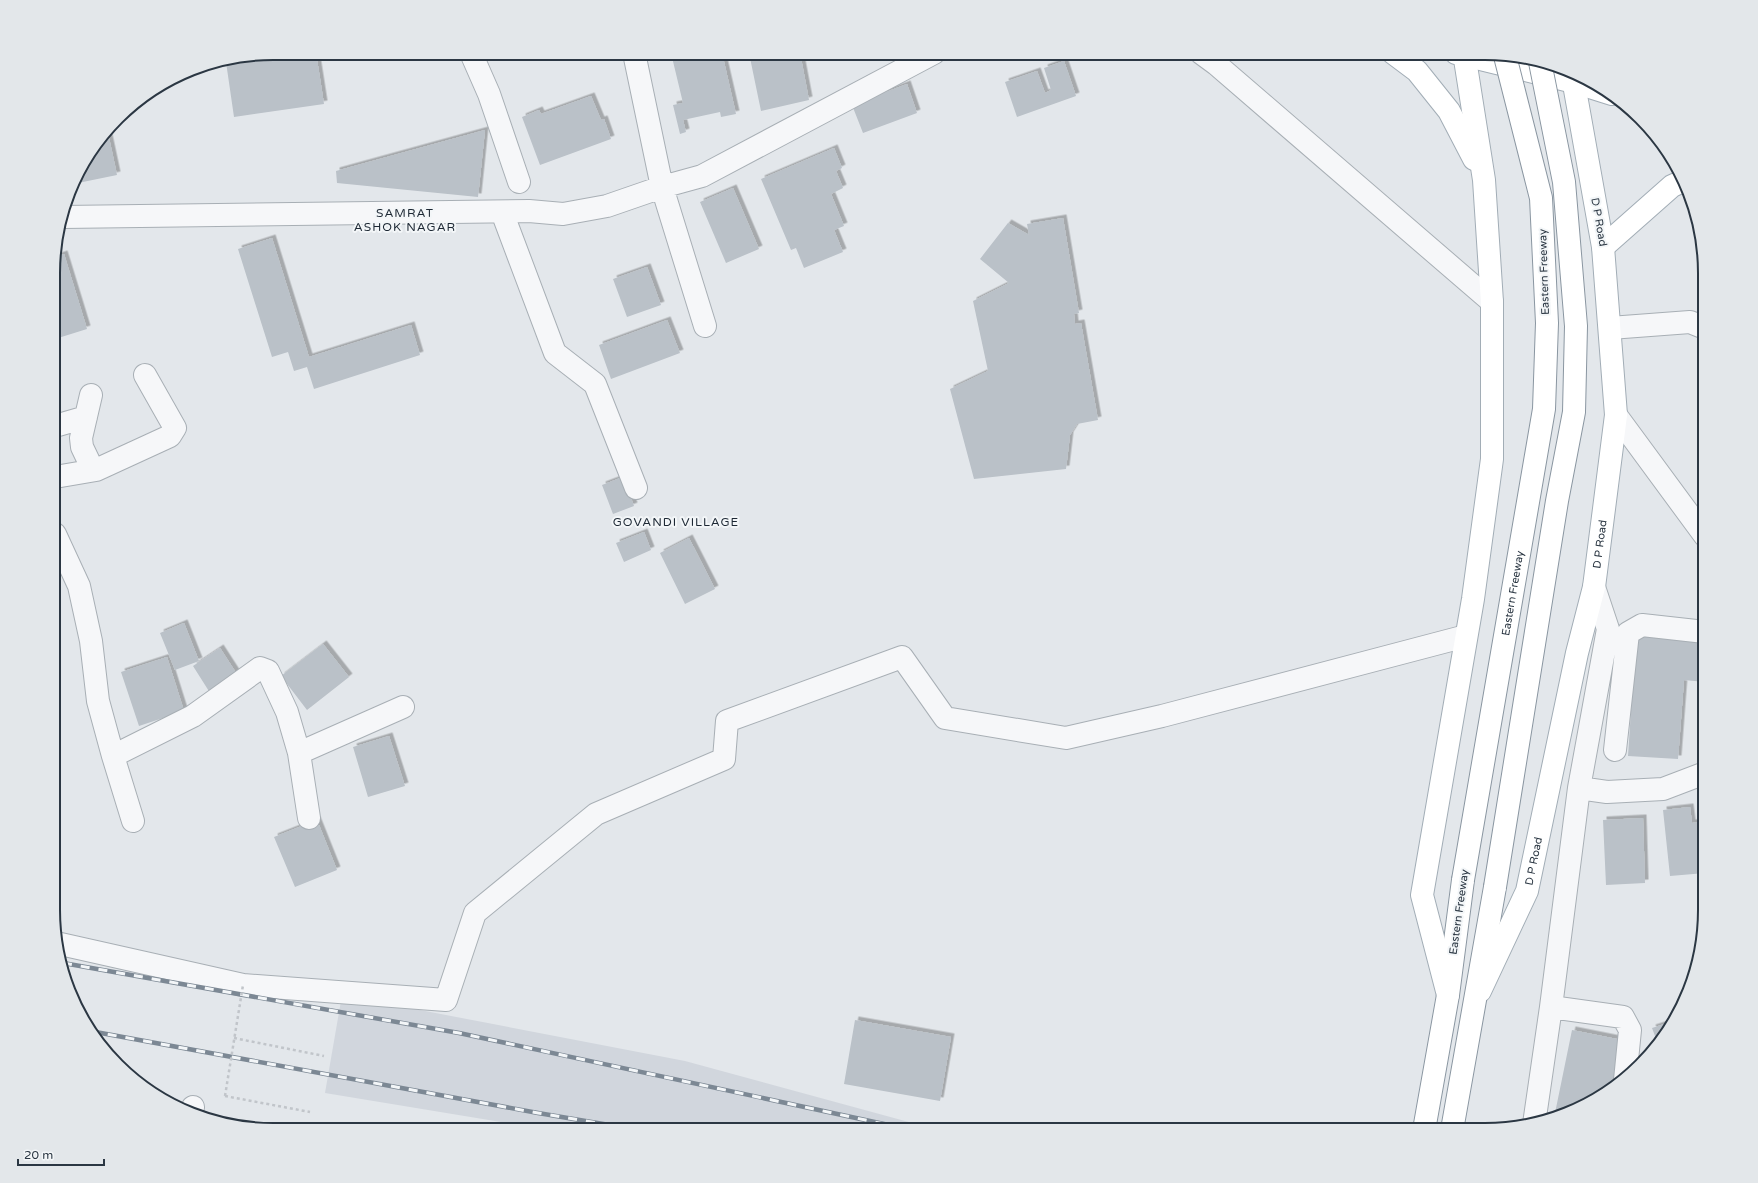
<svg xmlns="http://www.w3.org/2000/svg" width="1758" height="1183" viewBox="0 0 1758 1183" font-family="'Varela Round',sans-serif">
  <style>
    .built { fill: #d1d6dd }
    .building { fill: #bac1c8; filter: url(#shadow) }
    .lines { fill: none; stroke-linecap: round; stroke-linejoin: round }
    .minor-casing { stroke: #a8afb5; stroke-width: 24 }
    .major-casing { stroke: #a2adb6; stroke-width: 24 }
    .highway-casing { stroke: #8a96a1; stroke-width: 24 }
    .path { stroke: #c1c5ca; stroke-width: 2.5; stroke-dasharray: 3 3; stroke-linecap: butt }
    .minor { stroke: #f6f7f9; stroke-width: 22 }
    .major { stroke: #fff; stroke-width: 22 }
    .highway { stroke: #fff; stroke-width: 22 }
    .rail-casing { stroke: #7c8894; stroke-width: 4.5 }
    .rail { stroke: #f3f6f8; stroke-width: 3; stroke-dasharray: 9; stroke-linecap: butt }
    .highway-bridge-casing { stroke: #8a96a1; stroke-width: 24; stroke-linecap: butt }
    .path-bridge { stroke: #c1c5ca; stroke-width: 2.5; stroke-dasharray: 3 3; stroke-linecap: butt }
    .highway-bridge { stroke: #fff; stroke-width: 22 }
    .labels { text-anchor: middle; dominant-baseline: central; stroke-width: 4; stroke-linejoin: round; paint-order: stroke }
    .street-label { font-size: 11px; fill: #2b3743; stroke: #f3f6f8 }
    .neighbourhood-label { font-size: 12px; letter-spacing: 1px; fill: #1d2834; stroke: #f3f6f8 }
    .rim { fill: none; stroke: #2b3743; stroke-width: 2 }
  </style>
  <defs>
    <filter id="shadow"><feDropShadow dx="3.5" dy="-3.5" stdDeviation="0" flood-color="#0004"/></filter>
  </defs>
  <rect width="100%" height="100%" fill="#e3e7eb"/>
  <path class="built" d="M342,995L685,1061L938,1130H549L325,1093Z"/>
  <path class="building" d="M276,53H316L324,104L234,117L226,62Z
    M511,53H555V54L512,61Z
    M671,53H722L736,114L721,117L720,112L683,120L686,132L680,134L673,105L683,103Z
    M749,53H800L809,100L761,111Z
    M1064,61L1076,96L1017,117L1005,82L1037,71L1045,93L1051,90L1044,68Z
    M907,84L917,113L863,133L852,105Z
    M591,96L601,120L604,119L611,139L540,165L522,117L539,110L541,114Z
    M485,130L478,197L337,183L336,171Z
    M108,133L117,175L73,184L76,175Z
    M834,148L842,168L836,171L843,188L831,194L844,226L834,230L843,252L804,268L796,248L791,250L761,179Z
    M733,188L759,249L726,263L700,202Z
    M1063,218L1079,313L1074,314L1075,324L1081,323L1098,420L1077,424L1070,435L1066,469L974,479L950,389L988,371L973,301L1009,283L980,259L1008,223L1029,235L1027,224Z
    M272,238L309,357L411,325L420,355L314,389L307,367L294,371L288,352L272,357L238,249Z
    M64,254L87,329L55,339V257Z
    M647,267L661,305L627,317L613,279Z
    M667,320L680,353L611,379L599,345Z
    M623,477L634,506L613,514L602,485Z
    M644,532L651,550L624,562L616,543Z
    M689,538L715,589L685,604L660,553Z
    M184,623L199,661L175,670L160,633Z
    M1636,636L1705,641V682L1684,680L1678,759L1628,756Z
    M323,644L349,677L307,710L281,676Z
    M220,648L240,679L212,696L193,666Z
    M167,657L184,711L139,726L121,672Z
    M389,736L405,786L368,797L353,747Z
    M1690,807L1692,823L1699,822L1705,873L1670,876L1663,810Z
    M1643,818L1645,883L1606,885L1603,820Z
    M317,820L337,870L295,887L274,837Z
    M855,1020L951,1037L940,1101L844,1084Z
    M1674,1021L1668,1033L1658,1044L1652,1028Z
    M1572,1030L1622,1040L1616,1086L1595,1101L1554,1118Z"/>
  <g class="lines">
    <g class="minor-casing">
      <path id="minor" d="M471,53L489,94L519,182
        M634,53L662,187L705,326
        M1201,53L1216,64L1492,302
        M502,212L555,353L595,384L636,488
        M63,217L529,211L563,214L607,206L662,187L702,176L934,53
        M1610,328L1690,322L1705,328
        M91,395L81,438L82,447L93,470
        M1616,415L1705,536
        M55,426L86,417
        M55,477L96,470L170,436L175,428L145,375
        M55,534L79,586L91,641L98,701L113,756L133,821
        M1594,587L1608,629L1579,788L1607,792L1663,789L1705,773
        M1615,750L1628,633L1642,625L1705,632
        M299,753L309,818
        M113,756L193,716L260,668L268,671L287,712L299,753L403,707
        M56,943L243,985L446,1000L475,913L596,814L724,759L727,721L902,657L945,718L1066,738L1162,716L1466,636
        M1551,1007L1623,1017L1630,1030L1625,1080
        M191,1113L193,1107
        M1534,1124L1551,1007L1579,788"/>
    </g>
    <g class="major-casing">
      <g id="major">
        <path d="M1393,53L1417,71L1449,111L1474,159"/>
        <path d="M1456,53L1574,82L1612,94"/>
        <path d="M1603,247L1672,186L1683,181"/>
        <path id="s1" d="M1480,991L1527,891L1577,653L1594,587L1616,415L1603,247L1572,73"/>
        <path d="M1448,995L1422,895L1473,599L1492,459V302L1484,180L1464,53"/>
      </g>
    </g>
    <g class="highway-casing">
      <path id="highway" d="M1424,1130L1448,995L1463,880
        M1452,1130L1495,887"/>
    </g>
    <path class="path" d="M234,1038L324,1056
      M225,1096L310,1112"/>
    <use href="#minor" class="minor"/>
    <use href="#major" class="major"/>
    <use href="#highway" class="highway"/>
    <g class="rail-casing">
      <path id="rail" d="M63,963L459,1033L912,1130
        M90,1031L538,1113L639,1130"/>
    </g>
    <use href="#rail" class="rail"/>
    <g class="highway-bridge-casing">
      <g id="highway-bridge">
        <path id="s2" d="M1463,880L1544,409L1547,323L1541,198L1505,56"/>
        <path d="M1495,887L1557,501L1574,412L1576,326L1564,182L1540,62"/>
      </g>
    </g>
    <path class="path-bridge" d="M225,1096L243,985"/>
    <use href="#highway-bridge" class="highway-bridge"/>
  </g>
  <g class="labels">
    <g class="street-label">
      <text transform="translate(1599 222) rotate(80)">D P Road</text>
      <text transform="translate(1544 272) rotate(-92)">Eastern Freeway</text>
      <text stroke="none"><textPath href="#s1" startOffset="465">D P Road</textPath></text>
      <text stroke="none"><textPath href="#s2" startOffset="291">Eastern Freeway</textPath></text>
      <text stroke="none"><textPath href="#s1" startOffset="141">D P Road</textPath></text>
      <text transform="translate(1459 912) rotate(-82)">Eastern Freeway</text>
    </g>
    <g class="neighbourhood-label">
      <text x="405" y="213">SAMRAT<tspan x="405" dy="14">ASHOK NAGAR</tspan></text>
      <text x="676" y="522">GOVANDI VILLAGE</text>
    </g>
  </g>
  <path d="M0 0H1758V1183H0ZM273 60H1485A213 213 0 0 1 1698 273V910A213 213 0 0 1 1485 1123H273A213 213 0 0 1 60 910V273A213 213 0 0 1 273 60Z" fill="#e3e7ea" fill-rule="evenodd"/>
  <path class="rim" d="M273 60H1485A213 213 0 0 1 1698 273V910A213 213 0 0 1 1485 1123H273A213 213 0 0 1 60 910V273A213 213 0 0 1 273 60Z"/>
  <path d="M18 1159v6h86v-6" fill="none" stroke="#2b3743" stroke-width="2"/>
  <text x="24" y="1159" font-size="12" fill="#2b3743" stroke="#f3f6f8" stroke-width="3" paint-order="stroke">20 m</text>
</svg>
